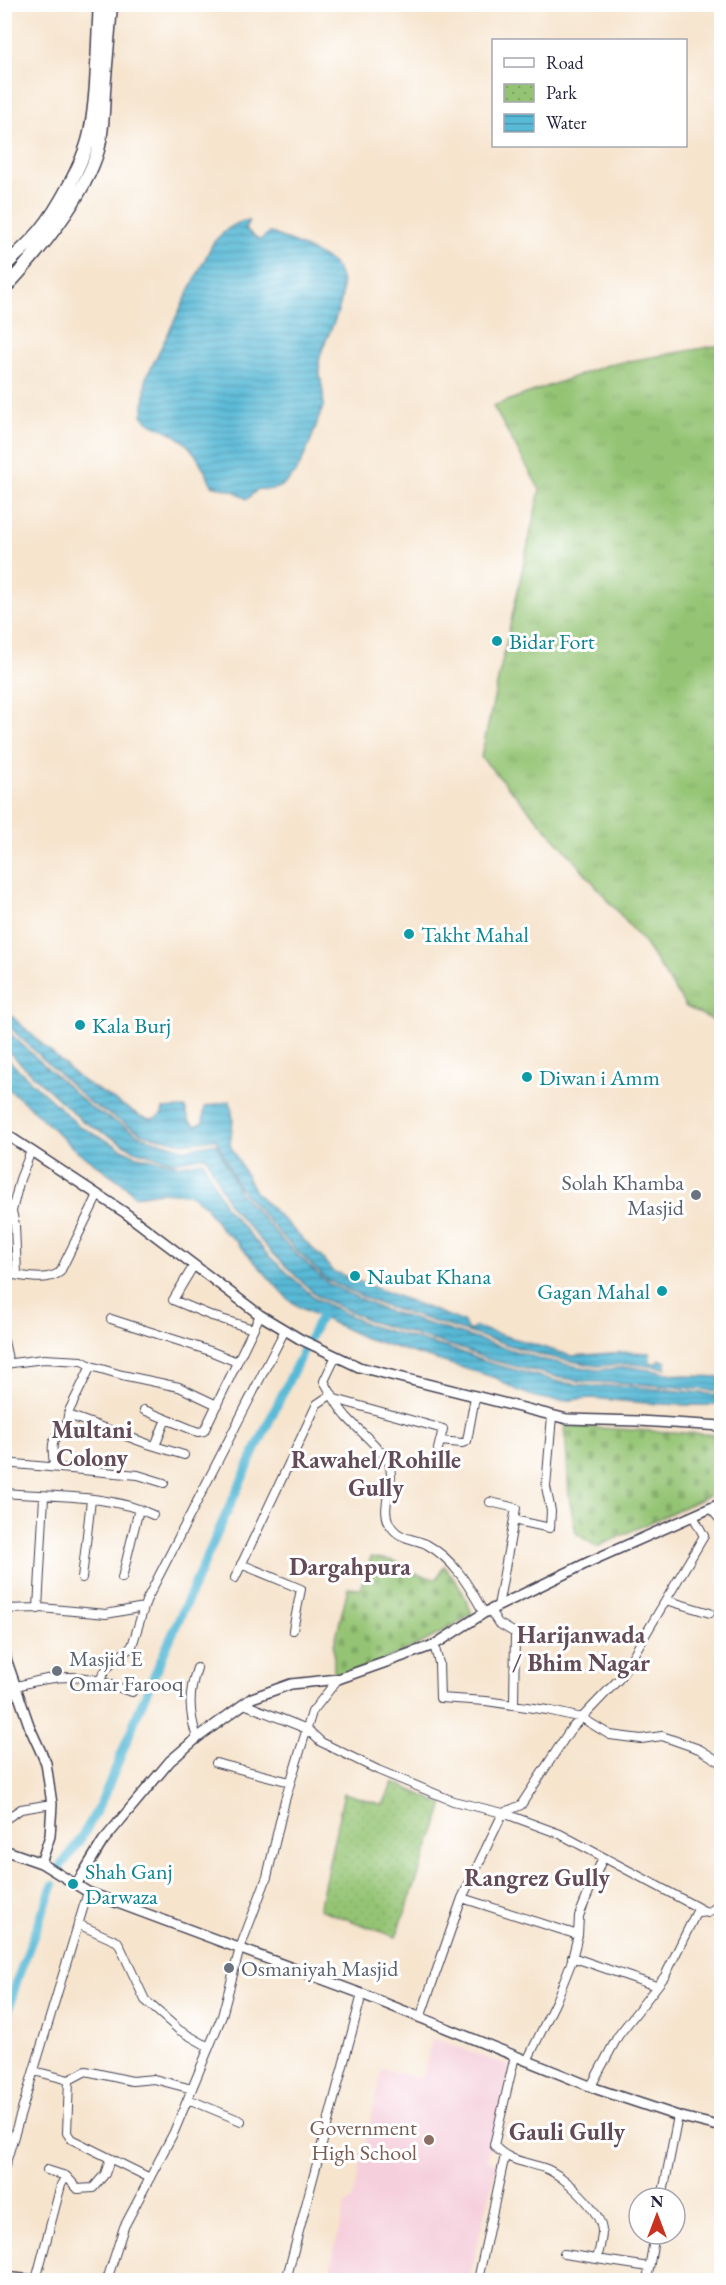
<svg xmlns="http://www.w3.org/2000/svg" width="726" height="2285" viewBox="0 0 726 2285" font-family="'EB Garamond',serif">
  <style>
    .built { fill: #f5cfdb }
    .grass { fill: url(#grass-tufts); stroke: #5b7357; stroke-width: 1.5 }
    .cemetery { fill: url(#cemetery-stones); stroke: #5b7357; stroke-width: 1.5 }
    .park { fill: url(#park-dots); stroke: #5b7357; stroke-width: 1.5 }
    .water { fill: url(#water-rules); stroke: #3d6e89; stroke-width: 1.5 }
    .lines { fill: none; stroke-linecap: round; stroke-linejoin: round }
    .canal { stroke: #58bad7; stroke-width: 9 }
    .minor-casing { stroke: #423f51; stroke-width: 10 }
    .tertiary-casing { stroke: #423f51; stroke-width: 12 }
    .primary-casing { stroke: #423f51; stroke-width: 15 }
    .minor { stroke: #fff; stroke-width: 8 }
    .tertiary { stroke: #fff; stroke-width: 9 }
    .primary { stroke: #fff; stroke-width: 12 }
    .culture-dot { fill: #0f9aa8; stroke: #fff; stroke-width: 2 }
    .worship-dot { fill: #6b7280; stroke: #fff; stroke-width: 2 }
    .education-dot { fill: #8d6e63; stroke: #fff; stroke-width: 2 }
    .labels { text-anchor: middle; dominant-baseline: central; stroke-width: 6; stroke-linejoin: round; paint-order: stroke }
    .culture-label { font-size: 22px; fill: #0d838f; stroke: #fff; text-anchor: start }
    .worship-label { font-size: 22px; fill: #5b616d; stroke: #fff; text-anchor: start }
    .education-label { font-size: 22px; fill: #785e54; stroke: #fff; text-anchor: end }
    .neighbourhood-label { font-size: 24px; font-weight: bold; fill: #634b57; stroke: #fff }
  </style>
  <defs>
    <pattern id="grass-tufts" width="24" height="20" patternUnits="userSpaceOnUse" patternTransform="scale(1.5)"><rect width="24" height="20" fill="#94c473"/><path d="M3 7l-1-3M5 7V3M7 7l1-3M15 17l-1-3M17 17v-4M19 17l1-3" fill="none" stroke="#7fa864"/></pattern>
    <pattern id="cemetery-stones" width="16" height="16" patternUnits="userSpaceOnUse" patternTransform="scale(1.5)"><rect width="16" height="16" fill="#94c473"/><path d="M2 7V4a2 2 0 0 1 4 0v3zM10 15v-3a2 2 0 0 1 4 0v3z" fill="#7fa864"/></pattern>
    <pattern id="park-dots" width="8" height="8" patternUnits="userSpaceOnUse" patternTransform="scale(1.5)"><rect width="8" height="8" fill="#94c473"/><path d="M2 2h.1M6 6h.1" fill="none" stroke="#7fa864" stroke-width="1.8" stroke-linecap="round"/></pattern>
    <pattern id="water-rules" width="6" height="5" patternUnits="userSpaceOnUse" patternTransform="scale(1.5)"><rect width="6" height="5" fill="#58bad7"/><path d="M0 2.5h6" fill="none" stroke="#4897b0"/></pattern>
  </defs>
  <rect width="100%" height="100%" fill="#fff"/>
  <filter id="ink" filterUnits="userSpaceOnUse"><feTurbulence type="fractalNoise" baseFrequency=".0167" numOctaves="2"/><feDisplacementMap in="SourceGraphic" scale="12" xChannelSelector="R" yChannelSelector="G"/><feConvolveMatrix kernelMatrix="1 2 1 2 8 2 1 2 1" color-interpolation-filters="sRGB"/></filter>
  <filter id="wash" filterUnits="userSpaceOnUse"><feTurbulence type="fractalNoise" baseFrequency=".008" numOctaves="4" result="noise"/><feDisplacementMap in="SourceGraphic" scale="24" xChannelSelector="R" yChannelSelector="G"/><feGaussianBlur stdDeviation="1.35" result="paint"/><feColorMatrix in="noise" values="0 0 0 0 0 0 0 0 0 0 0 0 0 0 0 0 0 1.4 0 .05"/><feComposite in="paint" operator="in"/></filter>
  <g filter="url(#wash)">
    <rect width="100%" height="100%" fill="#f6e4cd"/>
    <path class="built" d="M432,2038L511,2066L487,2160L497,2164L469,2280H327L345,2206L353,2199L382,2069L423,2078Z"/>
    <path class="grass" d="M715,346L722,347V1020L715,1021L686,1007L645,944L569,854L481,757L540,490L493,406L607,365Z"/>
    <path class="cemetery" d="M565,1426L721,1435V1490L597,1547L576,1533L569,1497Z
      M371,1557C386,1560 401,1559 411,1573L437,1579L444,1566L462,1590L472,1614C430,1641 383,1665 334,1675V1645L348,1588L360,1589Z"/>
    <path class="park" d="M393,1782L444,1805L396,1937L319,1909L344,1793L383,1805Z"/>
    <path class="water" d="M249,220L245,229L260,240L269,233L274,234C287,240 324,255 333,264C357,290 328,330 320,356C316,372 326,391 323,407C313,430 302,483 273,489C269,490 263,489 258,489L247,499L234,491L212,485C201,463 193,444 170,432C159,426 150,426 142,415L144,408L146,378L213,243C224,231 233,223 249,220Z
      M4,1009L81,1080L140,1116C149,1120 154,1120 162,1114L163,1109L185,1108L190,1122L196,1126L203,1122L205,1107L230,1101L233,1119L230,1145L255,1192L323,1259L332,1271L464,1322L466,1328L471,1331L475,1327L572,1356L627,1352L649,1353L650,1363H657L659,1359L666,1362V1368L631,1364L597,1366L544,1356L381,1305L327,1280L282,1236L239,1188L216,1139L183,1143L143,1134L91,1104L5,1023Z
      M4,1028L91,1108L143,1137L184,1149L216,1143L239,1192L282,1240L327,1283L381,1309L544,1360L597,1370L631,1367L687,1376L721,1377V1391L626,1383L587,1382L561,1378L487,1359L462,1349L372,1322L317,1296L272,1253L229,1205L206,1156L174,1162L134,1150L82,1121L5,1049Z
      M5,1057L79,1126L134,1155L179,1165L203,1161L226,1208L270,1257L316,1299L371,1326L461,1352L486,1362L560,1382L588,1386H627L721,1395V1405C678,1406 636,1403 593,1398C585,1398 578,1399 570,1400C544,1403 517,1392 496,1378L365,1338L301,1308L288,1299L235,1240L222,1230L203,1203L189,1194L160,1192L135,1196L125,1185L73,1148L29,1106L5,1086Z"/>
    <g class="lines">
      <path class="canal" d="M59,1868C103,1817 121,1750 148,1689C204,1563 259,1437 322,1314
        M4,2024L18,1977L53,1885"/>
    </g>
  </g>
  <g filter="url(#ink)">
    <g class="lines">
      <g class="minor-casing">
        <path id="minor" d="M194,1265L173,1300L212,1316L253,1329
          M4,1274C22,1275 45,1283 60,1272L98,1195
          M17,1275L15,1225L12,1211L20,1179L31,1151
          M111,1319L210,1351L237,1362
          M4,1341L9,1364
          M336,1356L324,1381C331,1393 337,1406 346,1416C356,1428 384,1451 389,1463C397,1484 376,1510 393,1529C401,1539 415,1539 426,1544C454,1559 469,1586 484,1613
          M4,1364L44,1359L82,1361L91,1366L122,1375L179,1387L217,1405
          M335,1399L443,1429L438,1449
          M144,1410L198,1432L204,1431L260,1315
          M68,1415L148,1444L184,1455
          M440,1441L462,1443L467,1441L475,1397
          M155,1446L166,1419
          M4,1463L138,1475L164,1483
          M54,1466C53,1449 48,1439 65,1431L69,1411L91,1366
          M4,1493C51,1497 111,1494 153,1515
          M490,1502L516,1508L498,1606
          M711,1509L722,1522
          M514,1520L550,1528L551,1511L546,1487L552,1416
          M241,1564L301,1589L293,1630
          M82,1578L91,1500
          M122,1578L139,1509
          M235,1578L317,1404L332,1394
          M666,1600L710,1613
          M4,1609L41,1608L106,1614L144,1607
          M38,1609L44,1497
          M490,1610L498,1623L515,1633L514,1705
          M434,1645L439,1663L440,1698L486,1701L547,1710L582,1718L610,1735L641,1739L662,1736L699,1749L722,1763
          M99,1681L107,1668L132,1646L146,1601L285,1330
          M17,1686C40,1679 68,1674 92,1679C105,1682 119,1688 132,1692
          M244,1704L307,1729L321,1742L378,1770L453,1801L503,1813L560,1834L708,1913
          M197,1738C189,1713 188,1693 197,1668
          M216,1763L290,1782
          M4,1820L21,1809L52,1804
          M462,1898L578,1935
          M78,1924L118,1942L145,2000L179,2030L209,2047
          M572,1957L656,1986
          M420,2018L462,1898L503,1813L521,1805L570,1730L619,1679L704,1536L693,1516
          M515,2056L494,2145C506,2161 527,2162 544,2168C563,2174 602,2211 602,2232C602,2240 599,2251 597,2259
          M527,2061L556,2001L571,1963L578,1935L579,1916L603,1857
          M34,2071L69,2080L86,2071L132,2081L154,2079L192,2089
          M69,2080L67,2133L71,2139L150,2178
          M591,2086L618,2036L665,1976L696,1913C710,1913 716,1910 722,1898
          M188,2099L241,2121
          M4,2169L88,1892
          M47,2170L66,2176L78,2189L93,2188L105,2174L110,2159
          M662,2198L678,2116
          M564,2254L649,2267
          M36,2280L61,2185L66,2176
          M107,2280L124,2227L174,2132L222,2016L240,1948L267,1877L285,1800L312,1712L338,1679
          M286,2280L362,1994
          M478,2280L505,2155
          M647,2280L655,2234"/>
      </g>
      <g class="tertiary-casing">
        <path id="tertiary" d="M4,1133L124,1212L260,1315L300,1339L359,1367L567,1419L639,1421L722,1426
          M4,1653L30,1728L46,1763L52,1804L50,1836L41,1863
          M4,1850L41,1863L88,1892L362,1994L597,2089L678,2116L722,2127
          M76,1885L103,1841L170,1761L197,1738L252,1698L291,1684L338,1679L434,1645L484,1613L591,1561L722,1503
          M4,2277L33,2280"/>
      </g>
      <g class="primary-casing">
        <path id="primary" d="M4,267C16,255 29,244 40,231C58,209 84,162 90,133C98,93 97,46 100,4
          M4,289C37,254 85,196 98,150C103,131 103,111 104,91C106,62 109,33 111,4"/>
      </g>
      <use href="#minor" class="minor"/>
      <use href="#tertiary" class="tertiary"/>
      <use href="#primary" class="primary"/>
    </g>
  </g>
  <g class="culture-dot">
    <circle cx="497" cy="641" r="6"/>
    <circle cx="409" cy="934" r="6"/>
    <circle cx="80" cy="1025" r="6"/>
    <circle cx="527" cy="1077" r="6"/>
    <circle cx="355" cy="1276" r="6"/>
    <circle cx="662" cy="1291" r="6"/>
    <circle cx="73" cy="1884" r="6"/>
  </g>
  <g class="worship-dot">
    <circle cx="696" cy="1195" r="6"/>
    <circle cx="57" cy="1671" r="6"/>
    <circle cx="229" cy="1968" r="6"/>
  </g>
  <circle class="education-dot" cx="429" cy="2140" r="6"/>
  <g class="labels">
    <g class="culture-label">
      <text x="509" y="641">Bidar Fort</text>
      <text x="421" y="934">Takht Mahal</text>
      <text x="92" y="1025">Kala Burj</text>
      <text x="539" y="1077">Diwan i Amm</text>
      <text x="367" y="1276">Naubat Khana</text>
      <text x="650" y="1291" text-anchor="end">Gagan Mahal</text>
      <text x="85" y="1871">Shah Ganj<tspan x="85" dy="25">Darwaza</tspan></text>
    </g>
    <g class="worship-label">
      <text x="684" y="1182" text-anchor="end">Solah Khamba<tspan x="684" dy="25">Masjid</tspan></text>
      <text x="69" y="1658">Masjid E<tspan x="69" dy="25">Omar Farooq</tspan></text>
      <text x="241" y="1968">Osmaniyah Masjid</text>
    </g>
    <g class="education-label">
      <text x="417" y="2127">Government<tspan x="417" dy="25">High School</tspan></text>
    </g>
    <g class="neighbourhood-label">
      <text x="92" y="1429">Multani<tspan x="92" dy="28">Colony</tspan></text>
      <text x="376" y="1459">Rawahel/Rohille<tspan x="376" dy="28">Gully</tspan></text>
      <text x="350" y="1566">Dargahpura</text>
      <text x="581" y="1634">Harijanwada<tspan x="581" dy="28">/ Bhim Nagar</tspan></text>
      <text x="537" y="1877">Rangrez Gully</text>
      <text x="567" y="2131">Gauli Gully</text>
    </g>
  </g>
  <rect width="726" height="2285" fill="none" stroke="#fff" stroke-width="24"/>
  <rect x="492" y="39" width="195" height="108" fill="#ffffff" stroke="#a7a7b1" stroke-width="1.5"/>
  <rect x="504" y="58" width="30" height="9" fill="#ffffff" stroke="#a7a7b1" stroke-width="1.5"/>
  <text x="546" y="69" font-size="18" fill="#22223b">Road</text>
  <rect x="504" y="84" width="30" height="18" fill="url(#park-dots)" stroke="#a7a7b1" stroke-width="1.5"/>
  <text x="546" y="99" font-size="18" fill="#22223b">Park</text>
  <rect x="504" y="114" width="30" height="18" fill="url(#water-rules)" stroke="#a7a7b1" stroke-width="1.5"/>
  <text x="546" y="129" font-size="18" fill="#22223b">Water</text>
  <g transform="translate(657 2216)"><circle r="28" fill="#ffffff" stroke="#a7a7b1" stroke-width="1.5"/>
  <path d="M0-4.5L10 22L0 15L-10 22Z" fill="#c8321e"/>
  <text y="-9" font-size="16" font-weight="bold" text-anchor="middle" fill="#22223b">N</text>
  </g>
</svg>
